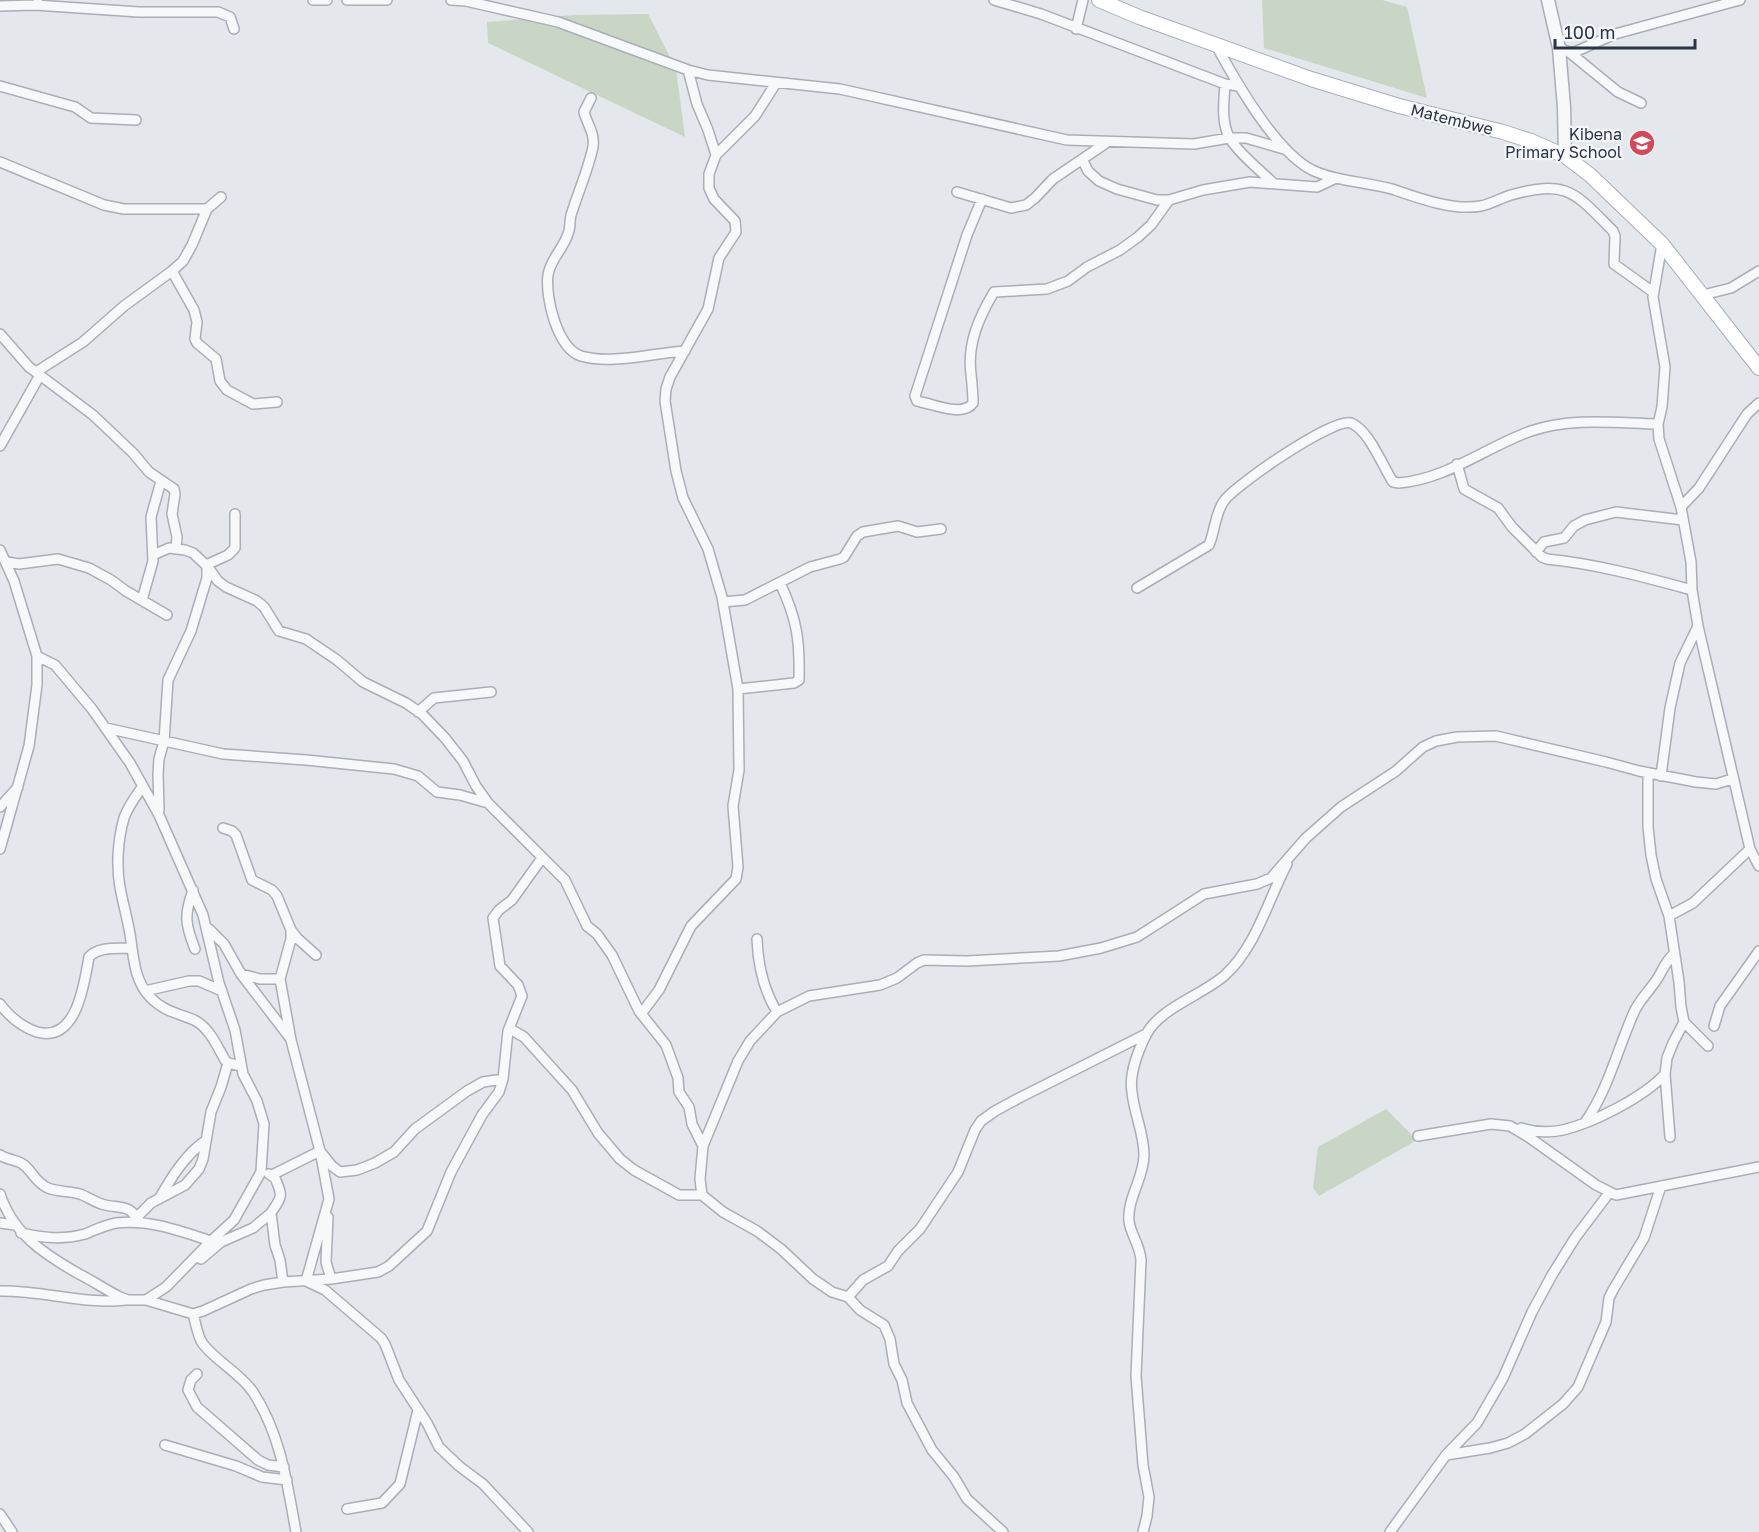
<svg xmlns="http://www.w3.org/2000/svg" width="1759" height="1532" viewBox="0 0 1759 1532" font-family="'Golos Text',sans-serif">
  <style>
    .green { fill: #c9d6c5 }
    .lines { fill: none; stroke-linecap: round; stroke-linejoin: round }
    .minor-casing { stroke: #a9aeb7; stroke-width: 12 }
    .tertiary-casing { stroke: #a9aeb7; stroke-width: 15 }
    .secondary-casing { stroke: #a9aeb7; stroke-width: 16 }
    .minor { stroke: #f7f8fa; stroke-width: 9 }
    .tertiary { stroke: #f7f8fa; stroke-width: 12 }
    .secondary { stroke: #fff; stroke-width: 14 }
    .labels { text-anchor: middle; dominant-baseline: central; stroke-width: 4.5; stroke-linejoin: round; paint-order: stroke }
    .street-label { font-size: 16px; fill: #2b3445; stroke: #f4f6f9 }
    .poi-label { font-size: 16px; fill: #2b3445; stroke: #f4f6f9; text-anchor: end }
  </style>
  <rect width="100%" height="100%" fill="#e4e7ec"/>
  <path class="green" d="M1262,0H1382L1407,7L1427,98L1264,48Z
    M648,14L676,69L685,137L488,43L487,22L575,15Z
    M1386,1109L1417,1140L1319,1196L1313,1188L1318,1147Z"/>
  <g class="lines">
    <g class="minor-casing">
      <path id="minor" d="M313,0H327
        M347,0H387
        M451,0L466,1L558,22L688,70L708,75L840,89L1067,140L1194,144L1229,138H1246L1284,149
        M994,0L1041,14L1225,84L1238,86
        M35,5L139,12H218L230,17L234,29
        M0,6L35,5L38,3
        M1076,29L1083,0
        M1216,45C1236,82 1275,151 1312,170C1335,181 1366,182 1392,189C1418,198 1453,211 1481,206C1491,204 1501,198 1511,195C1568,179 1575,193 1613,231L1615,236L1614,264L1653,292
        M1559,48L1569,52H1575L1615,34L1740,0
        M1569,52L1618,92L1641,103
        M688,70L697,104L708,130L716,155
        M1225,84C1224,101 1221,121 1229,137C1237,152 1260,170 1272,182
        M0,86L75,107L91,118L136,120
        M591,98L584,112C587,124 595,133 593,147C588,170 579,190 572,212C569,219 571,227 568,234C563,249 550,260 548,275C545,297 557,348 581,356C611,365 653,353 685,351
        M1082,159L1088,171L1099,181L1117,189L1157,200H1169L1203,190L1250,182L1317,187L1336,178
        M0,162L104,205L124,209H207
        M957,192L1011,208L1026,205L1035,198L1053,179L1106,143
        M982,199L967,235L915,396L917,401L921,402C936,405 963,417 973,403C973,393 972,384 971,374C967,344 979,317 994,292L1047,289L1068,281L1087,267L1120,250L1138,237L1151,225L1169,200
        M1662,244L1653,297L1665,367L1662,407L1658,424L1659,439L1681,507L1691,562L1692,590L1698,626L1750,849L1759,866
        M172,271L194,310L197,322L195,339L197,343L216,359L220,381L227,390L253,404L277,402
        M1703,295L1731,288L1759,271
        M0,334L29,367L93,415L133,453L149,472L174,489L175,494L172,514L177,537L176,548
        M36,372L83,342L124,306L172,271L183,261L192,245L207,209L221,197
        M0,446L40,375
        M1457,464L1464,489L1498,508L1512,527L1542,557L1547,559C1597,564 1644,577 1692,590
        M1681,507L1699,488L1747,414L1759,403
        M0,550L14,581L37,656V685L29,746L0,849
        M1536,552L1544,542L1564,538L1574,526L1585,520L1616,512L1683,520
        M153,555L169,548L185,550L193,553L207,566L218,581L226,587L257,601L264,607L279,631L306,639L337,660L363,682L406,703L422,714L445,738L463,761L476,786L488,803L565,880L587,926L597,934L612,955L639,1011L666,1045L678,1078L679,1092L689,1107L692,1124L703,1146
        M7,562L19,564L58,559L89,568L111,580L126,591L167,615
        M206,565L228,555L235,548V514
        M1137,588L1209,545C1215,531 1215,513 1224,501C1235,485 1334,417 1351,423C1369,430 1382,465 1393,482L1399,483C1447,479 1486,447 1531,431C1572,417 1615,423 1658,424
        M142,600L153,561L151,517L161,481
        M723,602L745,600L810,567L840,559L844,557L857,536L863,532L898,526L917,532L941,529
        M37,656L55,665L92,709L130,763L159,815L203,915L219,983L235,1030L243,1074L257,1101L264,1124L261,1172L234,1220L211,1241L166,1287L146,1300
        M738,689L794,683L799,680C800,640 797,619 780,583
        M418,712L434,698L491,692
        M106,728L223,754L306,760L394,769L418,776L437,792L460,795L488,803
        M1648,773V827L1651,855L1656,879L1669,916L1679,982L1681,1007L1684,1022L1708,1046
        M1661,776L1670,708L1680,663L1698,626
        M143,786C136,796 128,806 124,818C118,839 116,865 120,887C123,905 129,923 131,941C134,961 135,981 150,997C163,1011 177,1013 194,1020C209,1027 217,1046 225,1060L228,1063L241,1066
        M0,807L18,787
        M159,810L158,774L159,759L164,741L168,680L191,631L207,578V568
        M223,828L232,831L236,835L252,880L272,890L277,896L291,930L297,938L316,955
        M193,890C184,915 185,924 195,949
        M1669,916L1693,903L1750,849
        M209,929L224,944L241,974L290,1038
        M291,930V939L280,979L291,1040L320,1151L329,1199L306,1281L325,1290L381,1338L385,1344L399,1380L427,1423L439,1447L459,1466L483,1484L528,1532
        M757,939C758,966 763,989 777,1012
        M241,974L260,979H280
        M145,991L189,981H199L222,991
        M0,1004C9,1016 22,1027 37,1032C77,1043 84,984 89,957C99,946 117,949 132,948
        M641,1014L659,990L691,926L736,879L738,867L733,806L739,770L738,689L722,597L708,549L683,498L676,471L665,401L666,389L670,377L708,309L719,258L736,232L735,221L714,199L709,188V174L716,155L755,116L776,83
        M1714,1026L1720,1006L1759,951
        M508,1031L522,996L518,985L500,966L493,918L499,910L512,900L542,858
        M1586,1121C1609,1088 1618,1047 1635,1010C1641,998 1652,988 1659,976C1664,967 1666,961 1674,954
        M1521,1128C1534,1132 1549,1133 1563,1130C1593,1123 1644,1097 1665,1074
        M1418,1136L1491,1124L1510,1126L1530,1138L1596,1185L1616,1195L1759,1167
        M1670,1137L1665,1074L1667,1058L1673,1043L1684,1022
        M0,1155C7,1160 14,1159 21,1163C32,1169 34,1182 48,1188C58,1192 69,1191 80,1194C88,1197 96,1203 105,1205C124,1209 128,1204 140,1222
        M269,1174L275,1178C284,1198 281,1197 271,1213L275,1245L280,1260L283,1282
        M272,1175L320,1151L332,1166L340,1172L357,1170L375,1163L394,1152L415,1129L467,1091L483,1082L503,1079
        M0,1194C13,1234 44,1254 79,1274C93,1281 106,1290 120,1297L128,1300H146L193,1314L203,1311L251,1289L264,1285L283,1282L331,1279L378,1272L389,1266L427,1231L451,1172L482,1115L499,1092L503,1079L508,1031L512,1030L524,1037L572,1090L598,1133L620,1159L634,1170L679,1195H702
        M159,1199C171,1178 185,1155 205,1141
        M137,1217L151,1203L185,1185L199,1169L203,1159L211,1112L221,1087L228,1063
        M328,1217L326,1262L331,1279
        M0,1223L15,1225
        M21,1233C43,1238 63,1240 85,1234C95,1230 105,1225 116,1223C149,1219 180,1231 211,1241
        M201,1259L221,1242L253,1228L271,1213
        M0,1291C42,1290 84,1305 126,1300
        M848,1297L863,1280L888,1266L898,1251L920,1229L958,1172L975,1130L981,1121L995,1111L1019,1098L1146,1034
        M193,1314C196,1323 197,1336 203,1344C217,1362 240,1373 253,1392C281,1435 287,1483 296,1532
        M197,1374L191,1380L188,1390L197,1407L258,1460L268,1465L284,1467
        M165,1445L236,1466L262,1477L287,1480
        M1446,1455L1490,1448L1508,1443L1525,1434L1563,1404L1578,1387L1584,1373L1606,1322L1609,1298L1613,1290L1644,1238L1661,1186
        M347,1509L382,1503L400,1484L418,1410
        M0,1514L12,1532
        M1003,1532L967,1499L954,1477L932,1450L907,1403L902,1380L894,1364L890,1339L884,1325L860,1310L848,1297L832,1292L813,1279L781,1249L757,1231L723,1212L702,1195L700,1179L703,1146L738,1061L750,1041L777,1012L809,996L880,985L897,978L917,963L924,960L967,961L1059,956L1101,948L1137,937L1204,894L1257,884L1271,878L1306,838L1341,807L1396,771L1423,747L1436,741L1457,737L1496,736L1606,762L1639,771L1696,782L1716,784L1732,779
        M1143,1532L1147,1516L1149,1497L1143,1465L1136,1376L1141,1260C1140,1245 1130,1233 1129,1221C1127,1198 1144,1178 1144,1155C1144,1133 1134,1114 1132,1092C1129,1075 1138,1051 1146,1035C1159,1008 1203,995 1225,975C1256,947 1268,900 1287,864
        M1390,1532L1446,1455L1477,1423L1503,1378L1532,1312L1552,1275L1575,1238L1609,1193"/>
    </g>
    <g class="tertiary-casing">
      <path id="tertiary" d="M1548,0L1559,48L1564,107L1565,156"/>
    </g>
    <g class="secondary-casing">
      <path id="secondary" d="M1099,0L1139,17L1311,79L1399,106L1503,132L1531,141L1565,156L1590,175L1662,244L1759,368"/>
    </g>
    <use href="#minor" class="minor"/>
    <use href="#tertiary" class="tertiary"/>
    <use href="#secondary" class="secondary"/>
  </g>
  <defs>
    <g id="school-disc" transform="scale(1.35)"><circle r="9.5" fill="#d1495b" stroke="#f4f6f9"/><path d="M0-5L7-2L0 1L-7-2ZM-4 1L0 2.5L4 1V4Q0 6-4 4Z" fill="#fff"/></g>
  </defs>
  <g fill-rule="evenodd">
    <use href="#school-disc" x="1642" y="143"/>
  </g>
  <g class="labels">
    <g class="street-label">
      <text transform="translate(1452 119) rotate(14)">Matembwe</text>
    </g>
    <g class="poi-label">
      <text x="1622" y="134">Kibena<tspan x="1622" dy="18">Primary School</tspan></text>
    </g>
  </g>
  <path d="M1555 39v9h140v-9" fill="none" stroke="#2b3445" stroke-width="3"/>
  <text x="1564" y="39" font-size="18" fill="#2b3445" stroke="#f4f6f9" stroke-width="4.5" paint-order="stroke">100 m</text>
</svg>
